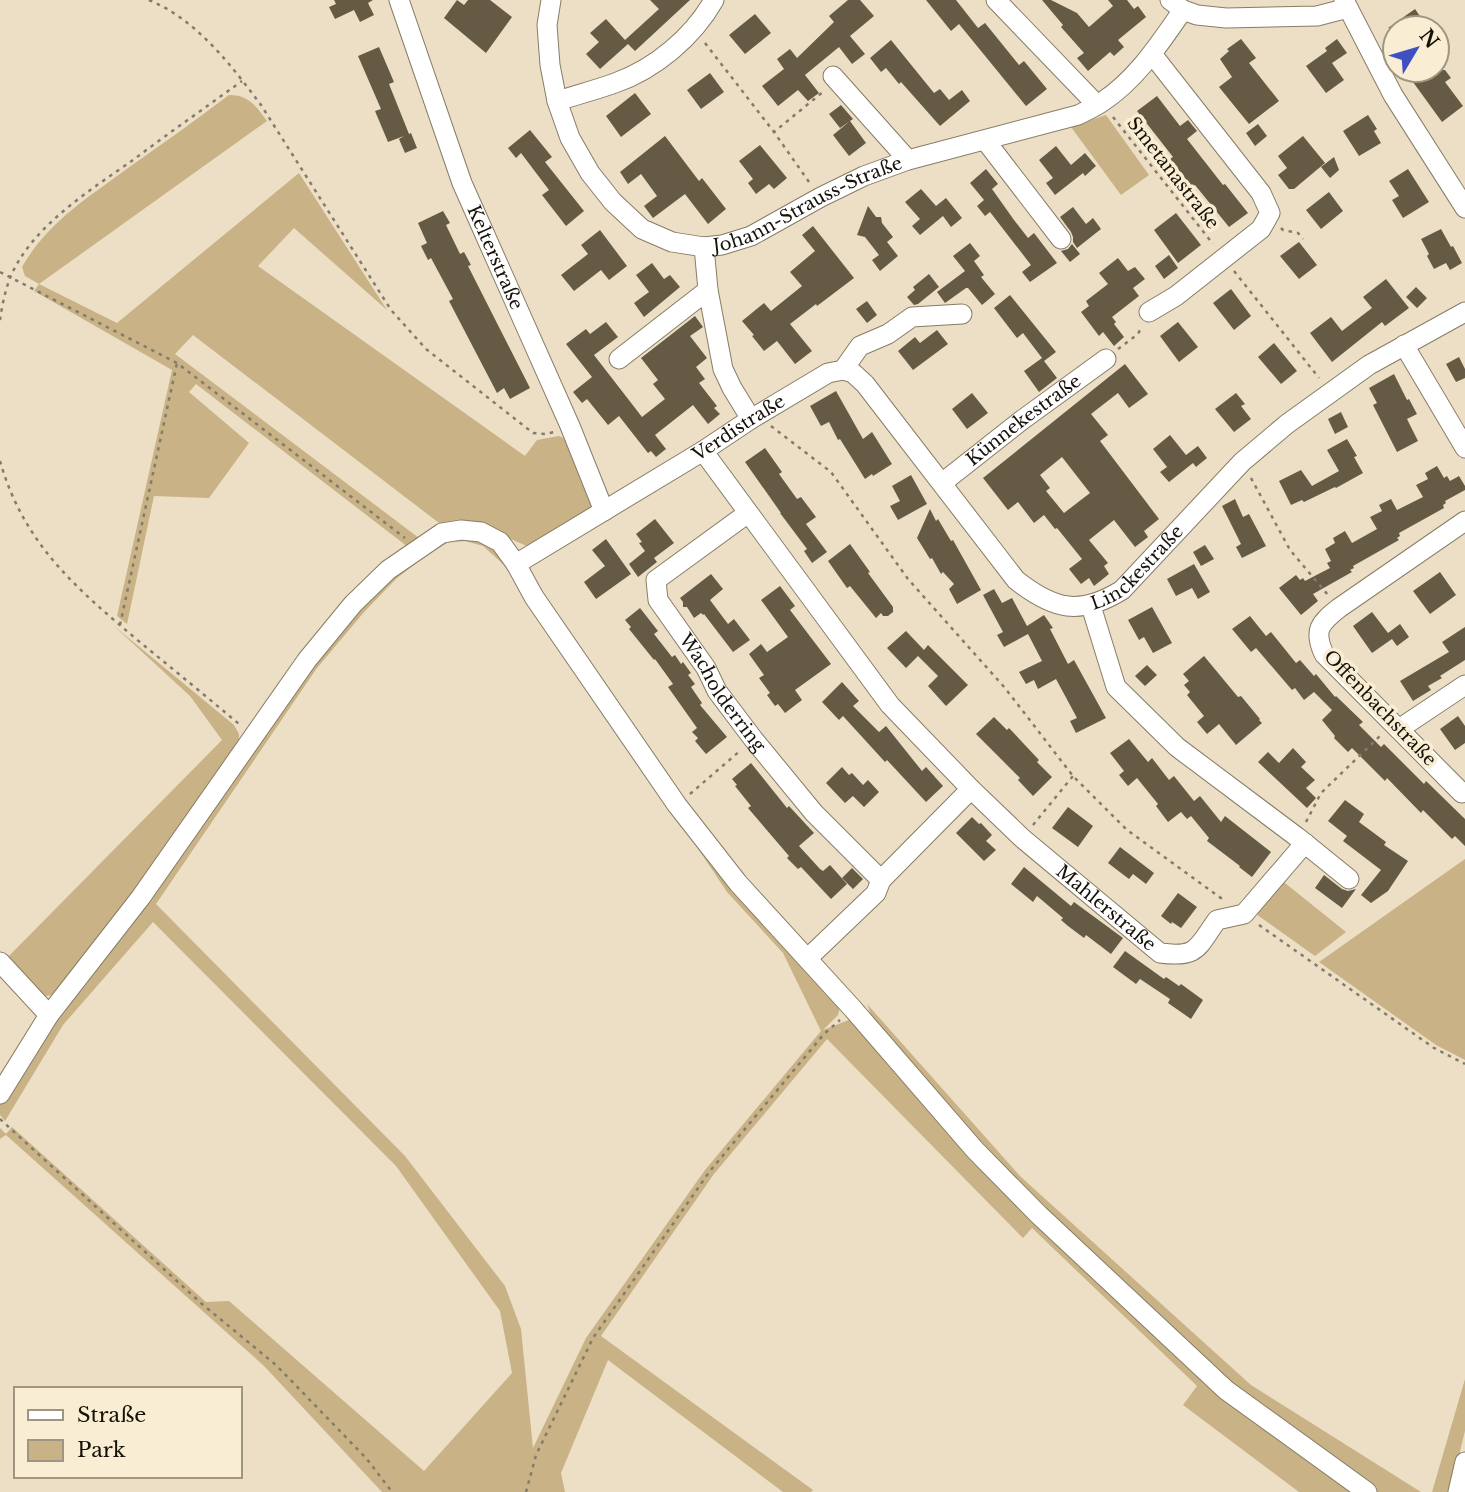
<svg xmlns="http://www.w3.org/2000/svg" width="1465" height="1492" viewBox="0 0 1465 1492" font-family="'Libre Baskerville',serif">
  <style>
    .green { fill: #c9b386 }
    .building { fill: #655b44; fill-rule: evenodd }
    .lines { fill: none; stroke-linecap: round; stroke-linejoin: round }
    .minor-casing { stroke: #877c65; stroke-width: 21 }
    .path { stroke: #847b6a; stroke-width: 2.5; stroke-dasharray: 3.5 5; stroke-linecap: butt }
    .minor { stroke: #fff; stroke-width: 19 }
    .labels { text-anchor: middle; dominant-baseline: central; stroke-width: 7; stroke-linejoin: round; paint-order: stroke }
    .street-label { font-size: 18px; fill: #161209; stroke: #f9edd3 }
  </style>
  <rect width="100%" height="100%" fill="#ecdfc6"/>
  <path class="green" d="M229,95C249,95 256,106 267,121L39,284L117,323L299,173L387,310L294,228L258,266L525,456L537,440L559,436L568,440L598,508L531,548L482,526H443L193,335L175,354L419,538L408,547L196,384L189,392L249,443L209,498L154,496L127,624L117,616L172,370L34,291L39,284L25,276L22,267C48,222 86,199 128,168C162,144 196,120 229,95Z
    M1106,115L1149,175L1121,195L1071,127Z
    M463,535L496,548L532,603L504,565L483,546L465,541L447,543L425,556L397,578L365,611L317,668L156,904L405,1156L505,1286L521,1329L533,1448L586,1338L705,1170L821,1031L783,953L727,892L675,814L841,1003L838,1015L823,1030L854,1018L969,1151L1355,1492H1299L1183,1405L1197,1386L1032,1228L1023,1238L827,1039L714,1174L601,1336L813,1490L811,1492H783L608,1360L561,1473L565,1492H382L264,1366L6,1135L0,1139V1128L6,1134L12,1127L206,1302L229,1301L424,1471L512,1373L500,1311L396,1166L153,922L63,1025L5,1121L0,1115V1104L52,1019L309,665L356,609L421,552Z
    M114,626L234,725L239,734V746L132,900L56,994L42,997L7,958L222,740L190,696Z
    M1465,859V1060L1436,1045L1319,962Z
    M1280,879L1346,932L1315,956L1256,914Z
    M867,1004L1021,1177L1251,1385L1421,1492H1376L1234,1388L1043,1210L979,1144L874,1022Z
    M1465,1379V1431L1450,1492H1432Z"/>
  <path class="building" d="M334,0H373L368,3L374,15L360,22L354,10L335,19L329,7L336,4Z
    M457,0L464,5L468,0H490L512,17L486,53L444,18Z
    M650,0H690L635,51L628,44L600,69L586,54L599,42L590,33L606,19L625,40L659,9Z
    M848,0H860L874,16L850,36L865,54L852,64L839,47L805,75L819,93L808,101L798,90L778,106L762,86L784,69L777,59L790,49L797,58L834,22L829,16Z
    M926,0H956L978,28L985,23L1019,65L1024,61L1047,89L1026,106L959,24L951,31Z
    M1042,0H1051L1077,13L1089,27L1113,6L1108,0H1127L1134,9L1138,6L1146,17L1118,40L1124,47L1114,56L1110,52L1088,71L1077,58L1084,53L1061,27L1063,25Z
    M1415,9L1428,28H1388Z
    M755,14L771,33L745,54L729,35Z
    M1241,39L1256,58L1249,63L1279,101L1249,124L1219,87L1232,77L1220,59L1229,51L1227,49Z
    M1337,39L1347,53L1332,63L1344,80L1326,93L1306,66L1327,51L1325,48Z
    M891,40L934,93L940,89L949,100L962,90L970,101L940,126L901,82L899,84L886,68L881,72L870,58Z
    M379,47L394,82L389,84L409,134L411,133L417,148L405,153L399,139L404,136L388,142L375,111L381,109L358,56Z
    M1430,70H1445L1451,78L1445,82L1463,106L1442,122L1413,82Z
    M710,73L724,92L701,109L687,90Z
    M635,93L651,114L621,137L606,116Z
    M1157,96L1180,126L1188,120L1197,131L1187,139L1223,185L1225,184L1248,213L1229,227L1195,185L1192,187L1170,159L1173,157L1137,111Z
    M841,105L853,119L840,128L829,114Z
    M1368,115L1377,129L1374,131L1381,143L1359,156L1343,131Z
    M850,121L866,143L849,156L833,135Z
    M1258,124L1267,136L1255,146L1246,133Z
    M530,130L552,157L545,162L584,211L566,226L542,195L549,190L521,153L516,158L508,148Z
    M665,136L699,181L702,178L726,209L708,224L685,194L653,218L644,206L657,196L641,174L628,184L620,172Z
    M1303,136L1325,163L1294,189H1289L1278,175L1287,168L1278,156Z
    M760,145L787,178L774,189L769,184L756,194L748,183L753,179L739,161Z
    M1056,146L1071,165L1085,153L1096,166L1085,176L1083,173L1055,195L1046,183L1053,178L1039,160Z
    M1334,157L1339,170L1330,178L1321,167Z
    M986,169L998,184L992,189L1014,220L1028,238L1034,233L1057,263L1030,282L1022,272L1031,265L990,212L985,216L977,206L984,200L970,183Z
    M1408,169L1429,202L1403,218L1392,200L1399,196L1389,181Z
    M921,189L936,206L946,198L962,218L951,227L943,216L920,235L912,226L920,219L905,202Z
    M1329,192L1343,211L1321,229L1306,210Z
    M868,206L876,217H881L882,223L893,237L887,242L898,256L880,271L872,260L879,255L865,237L857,235Z
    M1073,207L1086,224L1093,218L1101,229L1077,248L1073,242V237L1071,232L1060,217Z
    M443,211L450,223L446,225L460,254L464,252L471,265L468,266L530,388L510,399L504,388L497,393L449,301L453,299L431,258L428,260L421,246L427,243L418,223Z
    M1176,213L1201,245L1178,263L1154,230Z
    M813,226L854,278L817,306L816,304L790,324L812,351L795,364L777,341L764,351L752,336L754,335L742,321L764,303L771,311L802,286L790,272L815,251L802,235Z
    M1441,229L1451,247L1453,246L1462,263L1450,270L1446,263L1434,269L1427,256L1429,254L1421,239Z
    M600,230L627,266L609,280L601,270L574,291L561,275L588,254L581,245Z
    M1299,242L1317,265L1299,279L1280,256Z
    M970,243L980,256L974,261L984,275L981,277L995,294L982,305L968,288H966L945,303L937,292L965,271L953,256Z
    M1072,244L1080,254L1070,262L1061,251L1068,249Z
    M1169,255L1178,268L1164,279L1155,266Z
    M1118,258L1128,271L1135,267L1145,279L1133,288L1139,296L1112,317L1116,322L1114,324L1124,337L1114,346L1103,332L1099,336L1081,312L1089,306L1086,301L1108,284L1099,273Z
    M652,263L664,279L670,275L680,287L644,317L634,303L649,292L636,275Z
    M929,274L939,287L918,304L914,305L907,297L915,290L913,287Z
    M1386,279L1409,308L1385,326L1382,322L1332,362L1310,333L1331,317L1342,331L1372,308L1363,297Z
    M1416,287L1427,298L1417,308L1406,297Z
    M1231,289L1251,316L1234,330L1213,303Z
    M1010,295L1056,352L1044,361L1057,378L1039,392L1024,371L1042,358L1023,333L1017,338L994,308Z
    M867,301L877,315L867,323L856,309Z
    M695,316L703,327L690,336L707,358L696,367L705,379L699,383L717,406L714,408L720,414L708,424L693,405L655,435L666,449L656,457L651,451L648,453L619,416L608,425L587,399L582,403L573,392L592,377L566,344L586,329L590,334L606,322L618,337L594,355L642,417L665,399L653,384L658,380L641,358Z
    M1178,322L1198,347L1179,362L1160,336Z
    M937,330L948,344L913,370L898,351L915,337L920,343Z
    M1274,343L1297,371L1281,384L1258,357Z
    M1459,357L1465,369V378L1456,382L1446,364Z
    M1125,364L1148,394L1129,408L1118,393L1091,414L1108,435L1100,441L1159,519L1144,531L1148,537L1135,547L1114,520L1089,540L1108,563L1104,566L1109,574L1094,586L1089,578L1081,584L1069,569L1082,559L1057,528L1055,529L1044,515L1034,523L1018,502L1008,510L983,478ZM1062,457L1090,493L1064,513L1046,491L1050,488L1040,475Z
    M1394,374L1407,400L1409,399L1417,414L1407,419L1418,441L1397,452L1373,405L1377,403L1369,388Z
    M836,391L863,439L872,432L892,464L873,476L872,474L865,479L840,439L838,440L829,422L821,426L810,406Z
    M972,393L988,413L967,429L952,409Z
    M1236,393L1245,404L1241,406L1251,419L1234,432L1215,409Z
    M1341,412L1348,427L1335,434L1328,419Z
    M1170,435L1186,455L1198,446L1207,458L1196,467L1193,463L1169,482L1160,472L1167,467L1153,449Z
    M1347,439L1357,456L1354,457L1363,473L1336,488L1335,487L1304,502L1302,500L1291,505L1279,481L1301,470L1312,486L1339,471L1327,450Z
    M765,448L782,472L779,474L797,499L801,497L816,517L806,524L827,552L812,563L804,551L807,549L780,513H781L745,462Z
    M1437,466L1444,478L1447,476L1450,481L1459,476L1465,486V490L1445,501L1446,503L1443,505L1444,508L1399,533L1400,536L1397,538L1399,540L1353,566L1354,568L1350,570L1352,572L1313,594L1318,601L1301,615L1279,588L1296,575L1300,580L1303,578L1305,581L1330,568L1327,563L1331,561L1325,549L1335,543L1333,538L1345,531L1352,543L1377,529L1370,517L1382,511L1379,505L1391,499L1397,510L1423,497L1416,485L1428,479L1425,473Z
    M911,475L927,504L898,520L890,506L900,501L892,486Z
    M1235,499L1243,517L1249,514L1266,546L1242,558L1236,547L1241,544L1222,506Z
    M930,509L936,521L938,519L951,541L953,540L981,590L957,604L949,589L954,584L943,572L941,574L932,558L930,559L917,538Z
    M655,519L674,543L654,558L657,562L638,577L629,564L645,551L639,543L642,542L636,534Z
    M606,539L631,574L596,599L584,582L605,566L592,550Z
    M850,544L870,572L868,573L893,607V612L888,616H883L881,613L876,618L850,586L847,588L828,561Z
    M1205,545L1214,559L1201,566L1193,552Z
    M1194,564L1210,592L1198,599L1192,588L1176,596L1167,579Z
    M1440,572L1456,595L1430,614L1413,591Z
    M711,574L723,589L710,600L728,624L734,619L750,640L733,652L704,614L703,615L701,613L694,618L687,607H683V602L680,598Z
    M780,586L795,606L790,610L831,664L795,690L802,700L785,713L778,704L775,706L767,695L770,693L759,678L764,675L749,654L761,644L767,652L788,637L761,600Z
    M994,589L1002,603L1012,598L1027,626L1044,615L1053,628L1050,629L1068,664L1074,660L1106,718L1076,733L1070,721L1077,718L1056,679L1038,689L1034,680L1026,684L1019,672L1042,661L1028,634L1004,647L997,635L1003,632L983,595Z
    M1152,607L1172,643L1153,653L1144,637L1139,640L1128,620Z
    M640,608L658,631L654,634L672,657L675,655L681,664L683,662L691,673L688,675L695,684L691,687L702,703L700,705L727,737L706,754L695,741L698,738L692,732L697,728L668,687L673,684L655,659L654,660L629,629L631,627L625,620Z
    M1372,612L1388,633L1400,624L1409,637L1397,646L1392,639L1372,653L1353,626Z
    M1250,616L1266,636L1271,632L1296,663L1300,660L1314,676L1316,674L1335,697L1336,696L1363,722L1359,725L1381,747L1384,744L1424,784L1426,781L1465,819V846L1455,836L1452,839L1423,810L1421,813L1387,778L1385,781L1352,748L1348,752L1334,738L1335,736L1322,720L1332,710L1314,692L1304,700L1295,688L1292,690L1256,648L1251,652L1232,629Z
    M1465,627V660L1440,676L1442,678L1428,686L1431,690L1413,701L1400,681L1449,652L1442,642Z
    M906,631L924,650L928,645L968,685L946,706L928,686L938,676L918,656L906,668L887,648Z
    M1204,656L1238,697L1241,696L1260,719L1259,720L1262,723L1236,745L1219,724L1207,734L1197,722L1204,716L1187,695L1190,692L1184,685L1189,681L1183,674Z
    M1147,665L1157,675L1145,686L1135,676Z
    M842,682L859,701L853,706L879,732L886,726L922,771L926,767L943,786L926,802L887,760L885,762L843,716L839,720L822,702Z
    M1458,716L1465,726V743L1455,750L1440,729Z
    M994,717L1007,730L1009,728L1039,760L1037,762L1052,777L1033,796L1018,780L1020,778L976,734Z
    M1129,739L1148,762L1152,758L1169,780L1174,776L1194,801L1200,796L1221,822L1225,816L1271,852L1252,877L1239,867L1240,866L1207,841L1209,838L1191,816L1187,819L1181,812L1168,822L1156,806L1158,804L1137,778L1128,786L1119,775L1124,771L1110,753Z
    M1293,748L1306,762L1301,767L1315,780L1306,788L1316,798L1307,808L1258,762L1268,752L1279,763Z
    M751,763L787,808L789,806L814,833L799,846L820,869L823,871L830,865L847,884L831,899L801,867L798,869L787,858L789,856L748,808L751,806L735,786L737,785L732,779Z
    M842,767L849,775L852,773L863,785L868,780L879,792L864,807L853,796L845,803L826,783Z
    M1345,800L1364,814L1359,822L1386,842L1384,845L1408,861L1388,891L1371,903L1361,895L1381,870L1343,841L1347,836L1328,821Z
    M1068,807L1093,826L1078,847L1052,828Z
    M972,817L979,824L981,823L992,835L986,841L996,850L984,861L956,833Z
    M1120,847L1154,873L1146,884L1133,874L1129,879L1108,863Z
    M1024,867L1071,906L1074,902L1123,938L1111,954L1086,935L1084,938L1068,926L1061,920L1063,918L1037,896L1033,902L1011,884Z
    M852,868L863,879L853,889L842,878Z
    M1324,875L1342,889L1348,891L1356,889L1342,908L1315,888Z
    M1178,893L1197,907L1181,928L1172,922L1171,924L1161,916Z
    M1125,951L1164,979L1166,977L1179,986L1181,984L1203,1000L1191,1019L1168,1003L1170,999L1140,979L1136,984L1113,967Z"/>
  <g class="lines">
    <g class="minor-casing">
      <g id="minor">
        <path id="s1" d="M399,0L462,183L570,426L604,511"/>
        <path id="s2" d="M551,0L547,25L550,65L557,101L570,138L590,173L613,202L642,229L672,242L704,247L722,245L751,236L821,197L864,176L908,160L1078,115C1086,111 1095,107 1102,102C1137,79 1160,43 1183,10"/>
        <path d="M996,0L1097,105"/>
        <path d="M1170,0L1183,10L1197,15L1226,18L1317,16L1348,8"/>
        <path d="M1344,0L1393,95L1465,208"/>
        <path d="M833,76L908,160"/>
        <path d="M557,101C576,95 596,90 615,83C655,69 693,37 714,0"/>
        <path d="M985,140L1061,239"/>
        <path d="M704,247L708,290L723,369L732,388L751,419"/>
        <path d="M1149,312L1176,296L1261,229L1270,213L1261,193L1152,54"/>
        <path d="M1404,345L1465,448"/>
        <path d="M619,359L708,290"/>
        <path id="s3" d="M843,370L853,373L865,384L1016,580C1054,610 1080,616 1122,590L1242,462L1287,424L1369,365L1465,312"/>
        <path d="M703,451L890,705L971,789L881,880L876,893L808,958"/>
        <path id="s4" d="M942,483L1022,420L1106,359"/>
        <path id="s5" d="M748,513L656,580L658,600L706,668L717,691L754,740L814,813L881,880"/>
        <path id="s6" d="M516,564L703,451L751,419L828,373L843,370L860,346L888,334L912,317L962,314"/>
        <path d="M1091,606L1116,687L1177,747L1297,837L1349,879"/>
        <path d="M1399,729L1465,685"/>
        <path id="s7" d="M971,789L1022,838L1160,953C1198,958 1197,948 1217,920L1244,914L1305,843"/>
        <path d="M1462,793L1324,654C1313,630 1320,623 1339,608L1465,521"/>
        <path d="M0,962L49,1015"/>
        <path d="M0,1094L49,1015L141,897L307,660L353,604L388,570L442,533L461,530L481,532L500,542L516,564L534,597L677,805L738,883L853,1009L975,1150L1039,1215L1226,1390L1367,1492"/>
        <path d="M1458,1492L1465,1462"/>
      </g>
    </g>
    <path class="path" d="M149,0C197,20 231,65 261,105L391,310L426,349L533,433L545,434L554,432
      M705,43L774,132
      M1113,117L1213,244
      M809,182L774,132L824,91
      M1281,228L1283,230L1298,233L1303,239
      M1234,271L1319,378
      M0,272L177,363L405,538
      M0,320C2,306 5,291 10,278C31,227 89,191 133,160C169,133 206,107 242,81
      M1118,349L1138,334L1141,328
      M771,426L831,472L908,579L1005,688L1073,776L1127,830L1225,901
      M0,461C24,545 77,589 141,643C174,670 207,697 239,724
      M1251,478L1290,550L1328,595
      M120,625L177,363
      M690,794L741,750
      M1306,822L1321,793L1381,735
      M1033,825L1073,776
      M1259,925L1434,1048L1465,1064
      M0,1119L202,1304L276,1365L366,1458L392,1492
      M526,1492L536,1455L593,1338L710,1171L824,1034L840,1020"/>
    <use href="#minor" class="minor"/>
  </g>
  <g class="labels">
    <g class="street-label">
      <text transform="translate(1173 173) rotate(52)">Smetanastraße</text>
      <text stroke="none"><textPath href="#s2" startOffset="436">Johann-Strauss-Straße</textPath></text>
      <text stroke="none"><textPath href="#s1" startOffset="275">Kelterstraße</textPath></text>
      <text stroke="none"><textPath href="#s4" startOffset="103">Künnekestraße</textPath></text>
      <text stroke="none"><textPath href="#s6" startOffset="261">Verdistraße</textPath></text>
      <text stroke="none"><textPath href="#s3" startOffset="416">Linckestraße</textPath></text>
      <text stroke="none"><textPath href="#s5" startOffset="247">Wacholderring</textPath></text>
      <text transform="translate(1380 708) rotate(46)">Offenbachstraße</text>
      <text stroke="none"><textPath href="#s7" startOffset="180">Mahlerstraße</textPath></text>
    </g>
  </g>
  <rect x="14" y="1387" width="228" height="91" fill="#f9edd3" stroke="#9e9582" stroke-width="2"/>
  <rect x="28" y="1410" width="35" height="10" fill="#ffffff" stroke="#9e9582" stroke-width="2"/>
  <text x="77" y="1422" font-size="21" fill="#161209">Straße</text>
  <rect x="28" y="1440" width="35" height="21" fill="#c9b386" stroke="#9e9582" stroke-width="2"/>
  <text x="77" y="1457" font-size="21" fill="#161209">Park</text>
  <g transform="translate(1416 49) rotate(52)"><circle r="33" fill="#f9edd3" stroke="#9e9582" stroke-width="2"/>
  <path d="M0-5L12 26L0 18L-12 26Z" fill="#3f50c3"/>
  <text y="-10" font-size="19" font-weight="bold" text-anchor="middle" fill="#161209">N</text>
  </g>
</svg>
